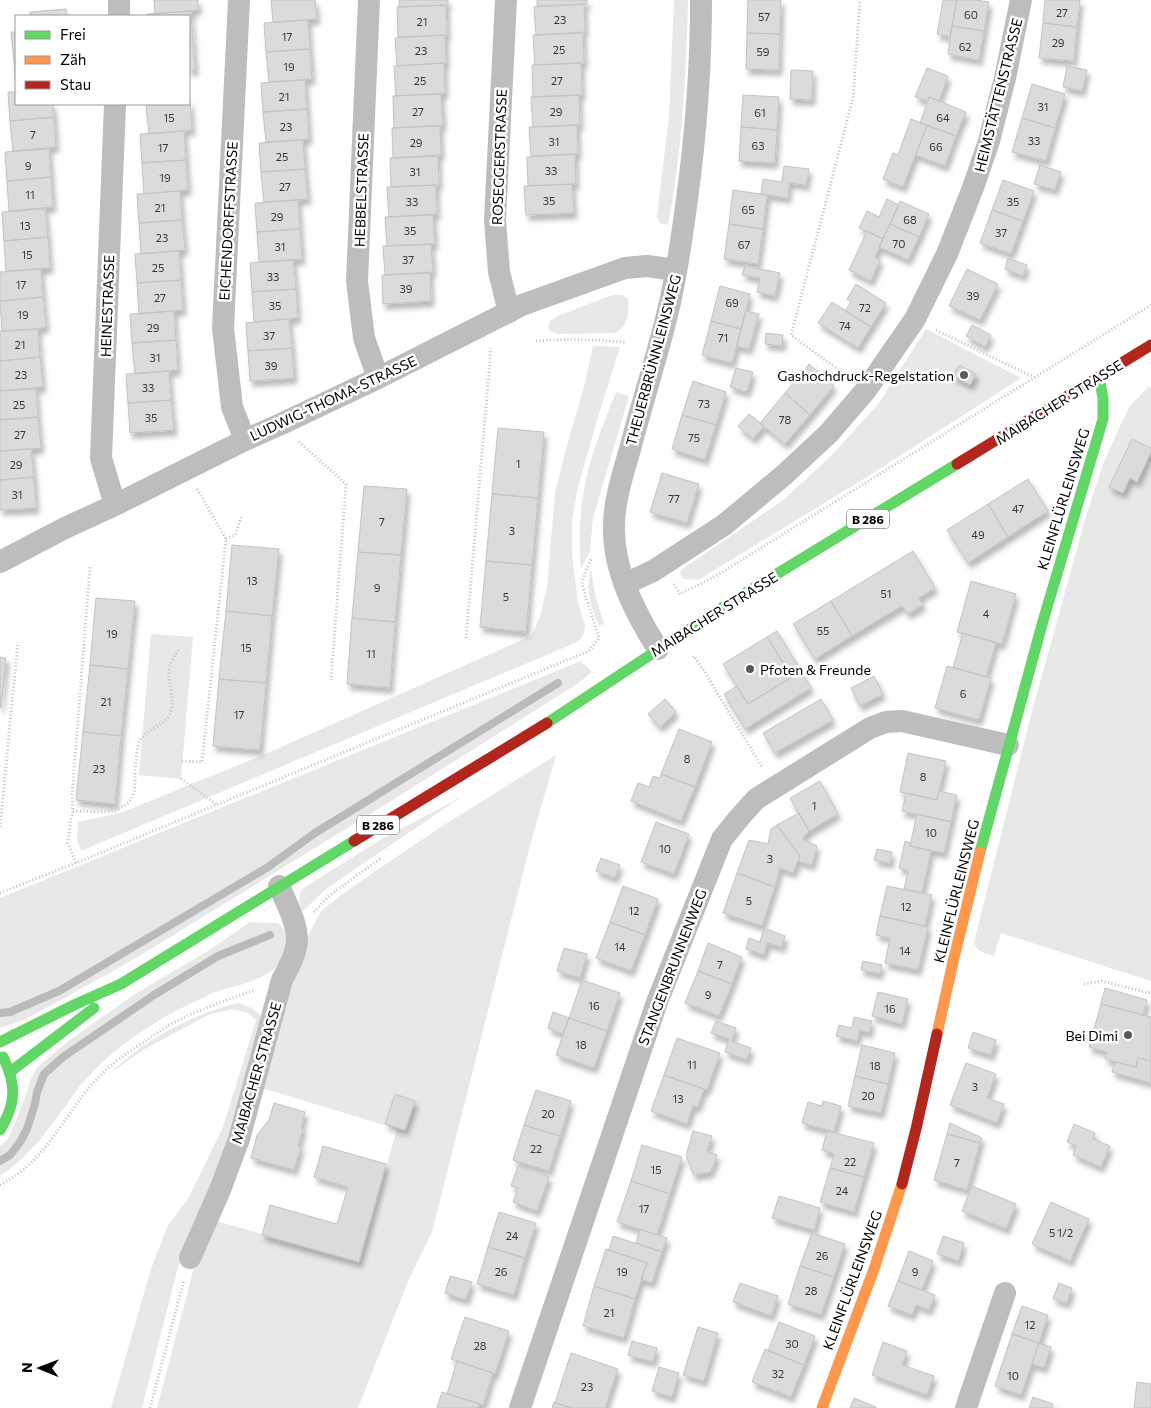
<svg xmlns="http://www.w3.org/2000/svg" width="1151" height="1408" viewBox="0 0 1151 1408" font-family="Commissioner,sans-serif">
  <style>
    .green { fill: #e8e8e8; fill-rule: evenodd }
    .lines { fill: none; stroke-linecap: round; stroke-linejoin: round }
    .stream { stroke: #bababa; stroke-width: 8 }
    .building { fill: #dbdbdb; stroke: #c3c3c3; filter: url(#shadow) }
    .path { stroke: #c2c2c2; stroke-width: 3; stroke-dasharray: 1 2.5; stroke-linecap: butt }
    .street { stroke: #bdbdbd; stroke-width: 22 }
    .fast { stroke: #63d668; stroke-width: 11 }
    .slow { stroke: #ff974d; stroke-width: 11 }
    .jam { stroke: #b3261e; stroke-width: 11 }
    .poi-dot { fill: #595959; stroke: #fff; stroke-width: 2 }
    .labels { text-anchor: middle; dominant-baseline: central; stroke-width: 5; stroke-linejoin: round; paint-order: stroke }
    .number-label { font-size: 11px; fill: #373737 }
    .shield { fill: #fff; stroke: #4c4c4c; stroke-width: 1 }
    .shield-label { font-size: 12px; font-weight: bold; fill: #000 }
    .street-label { font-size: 14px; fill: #000; stroke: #fff }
    .poi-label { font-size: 14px; fill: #000; stroke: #fff; text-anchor: end }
  </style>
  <defs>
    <filter id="shadow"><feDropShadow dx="3" dy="5.5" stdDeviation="2.5" flood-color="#0004"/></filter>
  </defs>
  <rect width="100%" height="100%" fill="#fff"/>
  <path class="green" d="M674,0H688V2C686,77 682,152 668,225L660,223L657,216L669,117Z
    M612,295H622L628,299C630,312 627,331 612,333L558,334L552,332L548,329L550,321L560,315Z
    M926,329L1021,378L862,480L698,580L683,579L680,573L682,569L782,501L831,456L879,403Z
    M593,346L620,347L597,420L577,491L572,521V555L578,603L585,625L584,633L581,639L575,643L81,851L77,840L78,822L120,813L263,755L531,636L540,617L547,587L555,493L566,449L584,387Z
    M1149,386L1151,389V448L1132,439L1109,487L1123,493L1130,478L1137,482L1151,452V981L1001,933L994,956C985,953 976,952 974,942L1031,715L1086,516L1104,462L1120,426L1129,407Z
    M616,392L629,396L593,518L590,551L581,569C579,545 579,520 583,496C588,460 603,425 616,392Z
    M591,568L595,595L604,623L599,626C590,602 585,594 591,568Z
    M151,634L193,637L181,779L139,775Z
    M581,661L592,672L577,684L383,806L151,949L108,974L24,1020L0,1028V898Z
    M556,755L529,849L432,1232L409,1279L358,1408H157L197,1256L213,1220L359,1262L397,1129L259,1087L290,980L311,930L321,911L340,896L377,870L444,825ZM395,1094L415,1101L405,1130L385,1123Z
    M463,796L342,878L325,890L303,911H302C299,903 298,896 302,889L380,840Z
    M250,922L278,923C287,931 290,939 285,950C282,955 280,962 276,967C260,983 233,985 213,993C200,999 185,1006 172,1013C141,1030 109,1053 85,1080C79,1086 74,1094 69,1101C49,1129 29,1157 0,1176V1146L8,1139L25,1098L30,1081L37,1067L71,1039L135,994L211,949Z
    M238,1003C249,1006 256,1010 264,1019L232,1129L213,1183L187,1239L176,1275L142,1408H111L150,1272L167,1227L189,1197L223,1127L256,1020L248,1013L234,1009L210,1014L143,1050L108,1075C118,1066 129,1056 140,1048C170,1027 203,1012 238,1003Z"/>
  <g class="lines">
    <path class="stream" d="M0,1013L10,1012L59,991L268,867L315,833L558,683
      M0,1161L10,1155L20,1142L27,1129L35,1104L37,1092L44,1074L63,1057L154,995L218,956L270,935"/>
  </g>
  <path class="building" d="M154,0H198V10L155,14Z
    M271,0H315L317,19L273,22Z
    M399,0H448V5L399,7Z
    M537,0H587V4L537,6Z
    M748,0H781L780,34L747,33Z
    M943,0H957L950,37L937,34Z
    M957,0H976L989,2L984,31L952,26Z
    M1045,0H1080L1077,27L1043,23Z
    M584,4L585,32L536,35L534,7Z
    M446,5L447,35L398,37L397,7Z
    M66,9L67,16H30V12Z
    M191,11L193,40H189V16H147V14Z
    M308,20L310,49L266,52L264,23Z
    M1043,23L1077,27L1074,61L1039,58Z
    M952,26L984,31L979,60L948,54Z
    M11,32H16V61H14Z
    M583,33L584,63L535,65L533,35Z
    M747,33L780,34L779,70L746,69Z
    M445,35L446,63L397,66L395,38Z
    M189,40H193L195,70L189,71Z
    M310,49L312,79L269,82L266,52Z
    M14,61H16V90Z
    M444,63L445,93L396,96L394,66Z
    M581,63L582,95L533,97L532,65Z
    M1067,66L1087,70L1082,91L1063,87Z
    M927,68L948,76L939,101L929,97L928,101L915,97Z
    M791,70L813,71L812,100L790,99Z
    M305,80L307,109L263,112L261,83Z
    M1032,84L1065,94L1055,128L1022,118Z
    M8,92H16V104H53L54,117L10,121Z
    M441,94L443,125L394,128L393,96Z
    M579,95L580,125L533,127L531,97Z
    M743,95L779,97L777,130L741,127Z
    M929,97L966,112L956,136L920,123Z
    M189,100H190L192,130L149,134L146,104H189Z
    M307,109L309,139L266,142L263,112Z
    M54,117L56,147L13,151L10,121Z
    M1022,118L1055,128L1046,161L1012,152Z
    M911,119L927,125L903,187L883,179L893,153L898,155Z
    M577,125L578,154L531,156L529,127Z
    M927,125L956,136L945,166L916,155Z
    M440,126L441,155L393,158L392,128Z
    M741,127L777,130L775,163L739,161Z
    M184,131L186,160L142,163L140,134Z
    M303,140L305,169L261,172L259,143Z
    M49,149L51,177L7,181L5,152Z
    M575,154L576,184L528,186L527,157Z
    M438,156L439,185L391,187L390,158Z
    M186,160L188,190L144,194L142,163Z
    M1040,165L1061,172L1055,190L1034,184Z
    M784,166L809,169L806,185L789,183L788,198L761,194L763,179L782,182Z
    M305,169L308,199L264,202L261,172Z
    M51,177L53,207L9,211L7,181Z
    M1003,180L1034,191L1023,221L992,210Z
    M572,184L574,213L526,215L524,186Z
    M436,185L437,214L389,217L387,187Z
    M733,190L767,195L763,229L729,224Z
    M180,191L182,220L139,223L137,194Z
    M887,199L899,205L883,239L859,228L867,211L879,217Z
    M298,200L300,229L257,232L255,203Z
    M900,201L929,214L919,237L890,224Z
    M45,209L48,237L4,241L2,212Z
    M992,210L1023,221L1011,254L980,243Z
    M433,215L435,244L387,246L385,217Z
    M182,220L185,250L141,254L139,223Z
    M729,224L763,229L758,264L724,259Z
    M890,224L919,237L908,260L879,247Z
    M300,229L302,259L259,262L257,232Z
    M867,231L883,239L875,257L880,260L871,281L849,270Z
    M48,237L50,268L6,271L4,241Z
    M431,244L433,272L385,275L383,246Z
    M179,251L181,280L137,283L135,254Z
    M1008,258L1027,265L1023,276L1005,269Z
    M293,260L296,289L252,292L250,263Z
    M745,266L780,273L775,296L757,292L760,278L742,275Z
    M41,269L43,297L0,301V272Z
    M967,269L998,284L980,320L949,306Z
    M430,273L431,301L383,304L382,275Z
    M181,280L183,310L139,314L137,283Z
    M856,284L886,303L871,327L845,311L851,302L847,299Z
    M720,286L750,294L741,329L711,321Z
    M296,289L298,318L254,322L252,292Z
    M43,297L46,327L38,329L2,331L0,301Z
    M832,302L871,327L858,348L818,323Z
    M174,311L176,340L132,343L130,314Z
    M746,311L759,314L749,349L737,346Z
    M289,319L292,348L248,351L246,323Z
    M711,321L741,329L732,363L702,355Z
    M972,325L991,335L985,347L966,336Z
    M38,329L40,357L0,361V331Z
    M766,333L783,335L782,346L765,344Z
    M176,340L178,370L135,374L132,343Z
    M292,348L294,378L250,381L248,351Z
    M40,357L43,387L0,391V361Z
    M809,364L834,386L810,415L785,393Z
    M959,365L976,374L970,385L953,376Z
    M736,368L753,372L747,392L730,387Z
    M169,371L171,400L128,403L126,374Z
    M693,381L726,392L716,425L682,415Z
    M36,389L38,417L0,420V391Z
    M785,393L810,415L785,444L760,423Z
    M171,400L174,430L130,433L128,403Z
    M749,414L764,426L753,439L738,426Z
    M682,415L716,425L705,460L672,449Z
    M38,417L41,448L0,451V420Z
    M498,428L544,432L538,498L492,494Z
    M1132,439L1151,448V452L1137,482L1130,478L1123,493L1109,487Z
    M31,449L34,477L0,480V451Z
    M662,473L699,484L687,523L650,512Z
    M34,477L36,508L0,510V480Z
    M1028,479L1048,511L1008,537L988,504Z
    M364,486L407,489L401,555L358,552Z
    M492,494L538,498L532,565L486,561Z
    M988,504L1008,537L968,563L947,530Z
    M232,545L279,549L272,616L226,611Z
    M913,551L935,588L919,598L923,605L908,614L902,606L852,636L831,601Z
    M358,552L401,555L395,622L352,618Z
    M486,561L532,565L526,632L480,627Z
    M971,581L1016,594L1002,644L957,632Z
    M96,598L135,601L128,669L90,665Z
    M831,601L852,636L815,659L793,624Z
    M226,611L272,616L266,683L219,679Z
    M352,618L395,622L390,688L347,684Z
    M777,631L811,688L745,729L724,694L737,686L748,704L792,677L767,637Z
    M963,633L996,643L986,677L953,667Z
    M767,637L792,677L748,704L723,664Z
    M0,657L6,658L1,708H0Z
    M90,665L128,669L121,736L83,732Z
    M947,666L991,678L979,720L935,708Z
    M874,676L883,694L860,706L851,688Z
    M219,679L266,683L260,750L213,746Z
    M665,699L676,712L660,727L648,714Z
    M821,699L833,720L775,753L763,733Z
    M679,729L712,742L695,787L661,774Z
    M83,732L121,736L115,804L76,800Z
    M908,753L946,761L937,800L900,792Z
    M661,774L695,787L681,821L631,801L638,783L649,787L653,776L660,778Z
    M820,781L838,814L809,831L790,798Z
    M939,791L957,795L951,822L902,811L906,793L937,800Z
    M799,813L809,831L802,839L817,846L812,865L798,861L800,856L777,825Z
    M917,814L951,822L944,853L910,846Z
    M656,822L689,834L674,874L641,862Z
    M777,825L800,856L793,873L780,868L775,887L737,873L749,840L768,844L771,829Z
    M905,841L911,843L910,846L931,851L922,893L904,889L908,871L899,868Z
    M877,849L892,852L890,863L874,860Z
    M601,858L620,865L615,878L596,871Z
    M737,873L775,887L762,926L723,913Z
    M623,886L658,899L645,935L610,922Z
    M887,886L932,895L925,926L880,916Z
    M880,916L928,927L918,970L885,963L890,938L876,935Z
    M610,922L645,935L631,971L596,958Z
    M764,928L785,936L782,947L767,943L764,955L746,949L749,938L760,942Z
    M708,943L742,957L732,984L698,971Z
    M564,948L587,954L580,978L557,971Z
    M863,961L882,965L880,974L861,970Z
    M698,971L732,984L719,1016L685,1003Z
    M582,980L620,993L607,1031L569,1018Z
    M1105,988L1147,1000L1143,1015L1101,1004Z
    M878,992L908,999L902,1024L872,1016Z
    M1101,1004L1151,1017V1061L1138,1058L1136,1067L1105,1059L1107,1052L1089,1047Z
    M553,1012L569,1018L563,1034L548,1028Z
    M854,1017L872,1021L869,1033L860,1030L857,1041L836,1036L839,1025L852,1028Z
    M569,1018L607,1031L594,1068L556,1055Z
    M716,1021L736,1028L731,1041L751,1048L747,1060L725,1052L729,1039L711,1033Z
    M973,1032L996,1040L991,1055L968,1048Z
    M677,1038L720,1053L707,1090L664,1075Z
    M862,1045L895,1053L888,1084L855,1076Z
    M1138,1058L1151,1061V1083L1112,1072L1115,1062L1136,1067Z
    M966,1063L996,1074L987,1098L1004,1104L997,1123L950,1105Z
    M664,1075L704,1089L698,1107L693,1106L687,1124L651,1111Z
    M855,1076L888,1084L881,1113L848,1106Z
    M536,1090L571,1101L560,1136L524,1125Z
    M395,1094L415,1101L405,1130L385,1124Z
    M823,1101L841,1106L834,1132L802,1123L808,1102L822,1106Z
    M274,1103L305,1112L301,1128L303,1129L298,1146L301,1147L294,1170L251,1158L257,1135L269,1120Z
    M950,1123L982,1138L980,1143L947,1134Z
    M1074,1124L1095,1133L1093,1139L1110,1146L1101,1167L1073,1155L1076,1146L1067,1142Z
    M524,1125L560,1136L549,1171L513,1160Z
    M693,1131L712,1136L707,1151L717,1155L711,1172L694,1175L686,1156Z
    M827,1131L874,1143L864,1177L830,1168L834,1154L822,1150Z
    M947,1134L980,1143L967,1190L934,1180Z
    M642,1145L682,1157L670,1194L631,1181Z
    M323,1146L386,1164L359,1262L262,1235L270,1205L337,1224L348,1187L314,1177Z
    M518,1166L549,1177L537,1211L513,1202L518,1188L511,1186Z
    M830,1168L864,1177L854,1212L820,1202Z
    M631,1181L670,1194L657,1235L617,1222Z
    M972,1186L1016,1204L1006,1229L962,1211Z
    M779,1196L820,1208L814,1230L772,1218Z
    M1051,1202L1089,1219L1070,1261L1032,1244Z
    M499,1212L536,1223L525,1258L488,1247Z
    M640,1229L667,1238L662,1252L636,1243Z
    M812,1233L845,1244L834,1277L800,1266Z
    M613,1236L662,1252L652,1283L641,1279L647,1263L609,1250Z
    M943,1236L964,1243L958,1261L937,1254Z
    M488,1247L525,1258L514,1295L477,1284Z
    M606,1249L647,1263L635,1299L594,1286Z
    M909,1251L933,1261L922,1290L898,1281Z
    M800,1266L834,1277L821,1315L788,1304Z
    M450,1276L472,1282L466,1300L445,1293Z
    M898,1281L935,1295L929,1310L916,1305L912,1315L888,1306Z
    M740,1283L778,1296L771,1316L733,1302Z
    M1059,1283L1072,1288L1067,1303L1053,1299Z
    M594,1286L635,1299L624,1338L583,1326Z
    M1022,1306L1048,1315L1039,1343L1012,1334Z
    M465,1317L509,1331L495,1374L451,1359Z
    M779,1322L815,1336L804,1365L768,1351Z
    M698,1327L718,1333L704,1381L683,1375Z
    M1012,1334L1039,1343L1021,1395L995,1386Z
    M632,1341L657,1348L653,1362L628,1355Z
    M883,1342L907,1351L902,1365L934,1376L927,1395L872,1375Z
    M1039,1343L1051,1347L1044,1368L1032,1364Z
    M765,1349L804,1365L791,1397L752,1382Z
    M571,1353L618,1369L605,1408H572L555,1403Z
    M457,1361L493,1373L483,1405L447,1394Z
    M659,1367L679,1373L672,1397L652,1391Z
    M1137,1382L1151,1384V1408H1134Z
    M442,1392L480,1404L478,1408H437Z
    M1033,1397L1053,1404L1052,1408H1029Z
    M854,1398L876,1407V1408H850Z
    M554,1402L555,1403L572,1408H552Z"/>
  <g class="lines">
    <path class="path" d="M936,330L981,352L1034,377
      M536,341L571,339L625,342
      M847,376L791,335L853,98L860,0
      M299,442L346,484L331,680
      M226,539L235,535L242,515
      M674,584L680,594L716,576L1151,305
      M466,638L491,348
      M693,657L694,656L704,671L762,767
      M182,761L202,762L226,539L197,489
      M181,779L216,804
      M73,811C93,811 128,817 134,792C136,783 134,772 136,762C137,755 137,745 141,739C149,728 168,724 171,711C176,683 158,676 180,648
      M0,827L18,642
      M76,863L68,843L70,823L73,811L72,796L90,567
      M0,893L76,863L589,651L599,638L582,584L586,570L592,557
      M314,912L329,896L381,858
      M1084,984L1102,981L1148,993L1151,992
      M0,1185C51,1159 66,1107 105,1071C120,1057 138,1046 154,1035C162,1030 169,1024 177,1021C202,1008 229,999 255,990
      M150,1408L184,1280"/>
    <path class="street" d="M239,0L223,328L232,407L245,440
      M369,0L357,281L364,338L378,378
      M506,0L495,220L499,272L509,312
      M119,16V0
      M115,505L101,458L115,104
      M0,562L65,528L115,505L245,440L281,424L378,378L522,305L625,268L647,266L676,270
      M625,584L653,571L724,525L784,475L829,433L866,390L915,319L947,254L974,185L989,141L1005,78L1021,0
      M658,649C635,613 613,570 614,527C614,500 623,474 630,449C642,403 657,357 668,311C677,274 682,237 687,199C696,133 701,67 701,0
      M190,1258L220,1190L239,1139L282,980C287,970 294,959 296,947C301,930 286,902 279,886
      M520,1408L657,1002L722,839L739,818L756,799L870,728L886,722L902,721L1008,745
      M966,1408L1005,1293"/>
    <path class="fast" d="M547,723L726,605L957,464
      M980,852L1043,621L1103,419V398L1099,377
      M0,1042L74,1005L121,984L354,841
      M10,1072L94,1008
      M0,1130C16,1104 17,1085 3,1057"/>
    <path class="slow" d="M937,1034L953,962L980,852
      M822,1408L874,1269L902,1184"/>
    <path class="jam" d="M957,464L1151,345
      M354,841L547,723
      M902,1184L916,1129L937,1034"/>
  </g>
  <g class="poi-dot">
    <circle cx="964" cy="375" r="5"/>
    <circle cx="750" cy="669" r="5"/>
    <circle cx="1128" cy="1035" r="5"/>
  </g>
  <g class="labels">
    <g class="number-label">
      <text x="1062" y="12">27</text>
      <text x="971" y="14">60</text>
      <text x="764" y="16">57</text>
      <text x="560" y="19">23</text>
      <text x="422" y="21">21</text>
      <text x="287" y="36">17</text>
      <text x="1058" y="42">29</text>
      <text x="965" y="46">62</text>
      <text x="559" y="49">25</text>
      <text x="421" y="50">23</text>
      <text x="763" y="51">59</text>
      <text x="289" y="66">19</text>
      <text x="420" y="80">25</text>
      <text x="557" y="80">27</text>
      <text x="284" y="96">21</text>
      <text x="1043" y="106">31</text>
      <text x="418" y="111">27</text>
      <text x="556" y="111">29</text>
      <text x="760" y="112">61</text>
      <text x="169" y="117">15</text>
      <text x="943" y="117">64</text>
      <text x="286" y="126">23</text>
      <text x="33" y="134">7</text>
      <text x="1034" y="140">33</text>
      <text x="554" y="141">31</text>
      <text x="416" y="142">29</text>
      <text x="758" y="145">63</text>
      <text x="936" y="146">66</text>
      <text x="163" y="147">17</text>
      <text x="282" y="156">25</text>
      <text x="28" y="165">9</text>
      <text x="551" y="170">33</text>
      <text x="415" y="171">31</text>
      <text x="165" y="177">19</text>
      <text x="285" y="186">27</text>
      <text x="30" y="194">11</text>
      <text x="549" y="200">35</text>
      <text x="412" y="201">33</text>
      <text x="1013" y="201">35</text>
      <text x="160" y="207">21</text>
      <text x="748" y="209">65</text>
      <text x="277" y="216">29</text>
      <text x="910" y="219">68</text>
      <text x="25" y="225">13</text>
      <text x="410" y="230">35</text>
      <text x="1001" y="232">37</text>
      <text x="162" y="237">23</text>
      <text x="899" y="243">70</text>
      <text x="744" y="244">67</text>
      <text x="280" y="246">31</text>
      <text x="27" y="254">15</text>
      <text x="408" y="259">37</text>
      <text x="158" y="267">25</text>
      <text x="273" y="276">33</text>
      <text x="21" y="284">17</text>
      <text x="406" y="288">39</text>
      <text x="973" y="295">39</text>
      <text x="160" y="297">27</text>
      <text x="732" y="302">69</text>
      <text x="275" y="305">35</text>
      <text x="865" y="307">72</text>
      <text x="23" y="314">19</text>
      <text x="845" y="325">74</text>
      <text x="153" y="327">29</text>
      <text x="269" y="335">37</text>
      <text x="723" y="337">71</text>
      <text x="20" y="344">21</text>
      <text x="155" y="357">31</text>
      <text x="271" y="365">39</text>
      <text x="21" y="374">23</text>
      <text x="148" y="387">33</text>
      <text x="704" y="403">73</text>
      <text x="19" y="404">25</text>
      <text x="151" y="417">35</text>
      <text x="785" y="419">78</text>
      <text x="20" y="434">27</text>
      <text x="694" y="437">75</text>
      <text x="518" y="463">1</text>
      <text x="16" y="464">29</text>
      <text x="17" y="494">31</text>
      <text x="674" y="498">77</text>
      <text x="1018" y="508">47</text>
      <text x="382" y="521">7</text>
      <text x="512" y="530">3</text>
      <text x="978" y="534">49</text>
      <text x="252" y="580">13</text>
      <text x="377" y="587">9</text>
      <text x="886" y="593">51</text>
      <text x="506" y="596">5</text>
      <text x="986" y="613">4</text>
      <text x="823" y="630">55</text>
      <text x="112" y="633">19</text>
      <text x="246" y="647">15</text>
      <text x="371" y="653">11</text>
      <text x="963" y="693">6</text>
      <text x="106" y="701">21</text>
      <text x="239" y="714">17</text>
      <text x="687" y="758">8</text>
      <text x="99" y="768">23</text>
      <text x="923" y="776">8</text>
      <text x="814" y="805">1</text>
      <text x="931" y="832">10</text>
      <text x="665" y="848">10</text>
      <text x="770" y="858">3</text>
      <text x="749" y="900">5</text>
      <text x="906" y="906">12</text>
      <text x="634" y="910">12</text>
      <text x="620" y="946">14</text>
      <text x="905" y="950">14</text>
      <text x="720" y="964">7</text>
      <text x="708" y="994">9</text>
      <text x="594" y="1005">16</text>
      <text x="890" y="1008">16</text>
      <text x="581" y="1044">18</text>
      <text x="692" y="1064">11</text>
      <text x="875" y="1065">18</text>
      <text x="975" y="1086">3</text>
      <text x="868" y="1095">20</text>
      <text x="678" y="1098">13</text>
      <text x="548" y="1113">20</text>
      <text x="536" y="1148">22</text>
      <text x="850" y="1161">22</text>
      <text x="957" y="1162">7</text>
      <text x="656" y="1169">15</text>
      <text x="842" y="1190">24</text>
      <text x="644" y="1208">17</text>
      <text x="1061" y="1232">5 1/2</text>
      <text x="512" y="1235">24</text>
      <text x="822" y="1255">26</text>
      <text x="501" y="1271">26</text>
      <text x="622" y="1271">19</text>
      <text x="915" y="1271">9</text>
      <text x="811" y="1290">28</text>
      <text x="609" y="1312">21</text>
      <text x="1030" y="1324">12</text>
      <text x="792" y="1343">30</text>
      <text x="480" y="1345">28</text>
      <text x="778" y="1373">32</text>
      <text x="1013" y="1375">10</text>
      <text x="587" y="1386">23</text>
    </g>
    <g class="shield">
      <rect x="847" y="509.5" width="42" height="19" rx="4"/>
      <rect x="357" y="815.5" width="42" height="19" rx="4"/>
    </g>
    <g class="shield-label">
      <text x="868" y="519">B 286</text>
      <text x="378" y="825">B 286</text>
    </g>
    <g class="street-label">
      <text transform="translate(998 95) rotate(-76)">HEIMSTÄTTENSTRASSE</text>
      <text transform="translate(499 157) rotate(-88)">ROSEGGERSTRASSE</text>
      <text transform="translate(361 190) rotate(-88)">HEBBELSTRASSE</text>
      <text transform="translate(228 221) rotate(-87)">EICHENDORFFSTRASSE</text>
      <text transform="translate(107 306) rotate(-88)">HEINESTRASSE</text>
      <text transform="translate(653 360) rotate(-75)">THEUERBRÜNNLEINSWEG</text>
      <text transform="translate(333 398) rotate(-25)">LUDWIG-THOMA-STRASSE</text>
      <text transform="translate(1059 402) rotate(-32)">MAIBACHER STRASSE</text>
      <text transform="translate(1063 499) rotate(-73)">KLEINFLÜRLEINSWEG</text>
      <text transform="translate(714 614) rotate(-32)">MAIBACHER STRASSE</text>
      <text transform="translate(956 891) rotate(-76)">KLEINFLÜRLEINSWEG</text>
      <text transform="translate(672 967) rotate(-69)">STANGENBRUNNENWEG</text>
      <text transform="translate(256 1073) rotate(-74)">MAIBACHER STRASSE</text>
      <text transform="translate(852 1280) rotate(-70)">KLEINFLÜRLEINSWEG</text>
    </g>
    <g class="poi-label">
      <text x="954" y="375">Gashochdruck-Regelstation</text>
      <text x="760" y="669" text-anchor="start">Pfoten &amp; Freunde</text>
      <text x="1118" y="1035">Bei Dimi</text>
    </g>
  </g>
  <rect x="15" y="15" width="175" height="90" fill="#ffffff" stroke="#999999"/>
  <rect x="25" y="31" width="25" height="8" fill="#63d668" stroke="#999999"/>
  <text x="60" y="40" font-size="15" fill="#000000">Frei</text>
  <rect x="25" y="56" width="25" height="8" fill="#ff974d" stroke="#999999"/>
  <text x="60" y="65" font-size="15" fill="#000000">Zäh</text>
  <rect x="25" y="81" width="25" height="8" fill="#b3261e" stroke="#999999"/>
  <text x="60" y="90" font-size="15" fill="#000000">Stau</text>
  <g transform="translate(40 1368) rotate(271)" stroke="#ffffff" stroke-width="4" paint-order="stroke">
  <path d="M0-4L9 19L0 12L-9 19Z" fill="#000000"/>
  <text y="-8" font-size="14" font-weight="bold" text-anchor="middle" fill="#000000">N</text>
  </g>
</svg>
